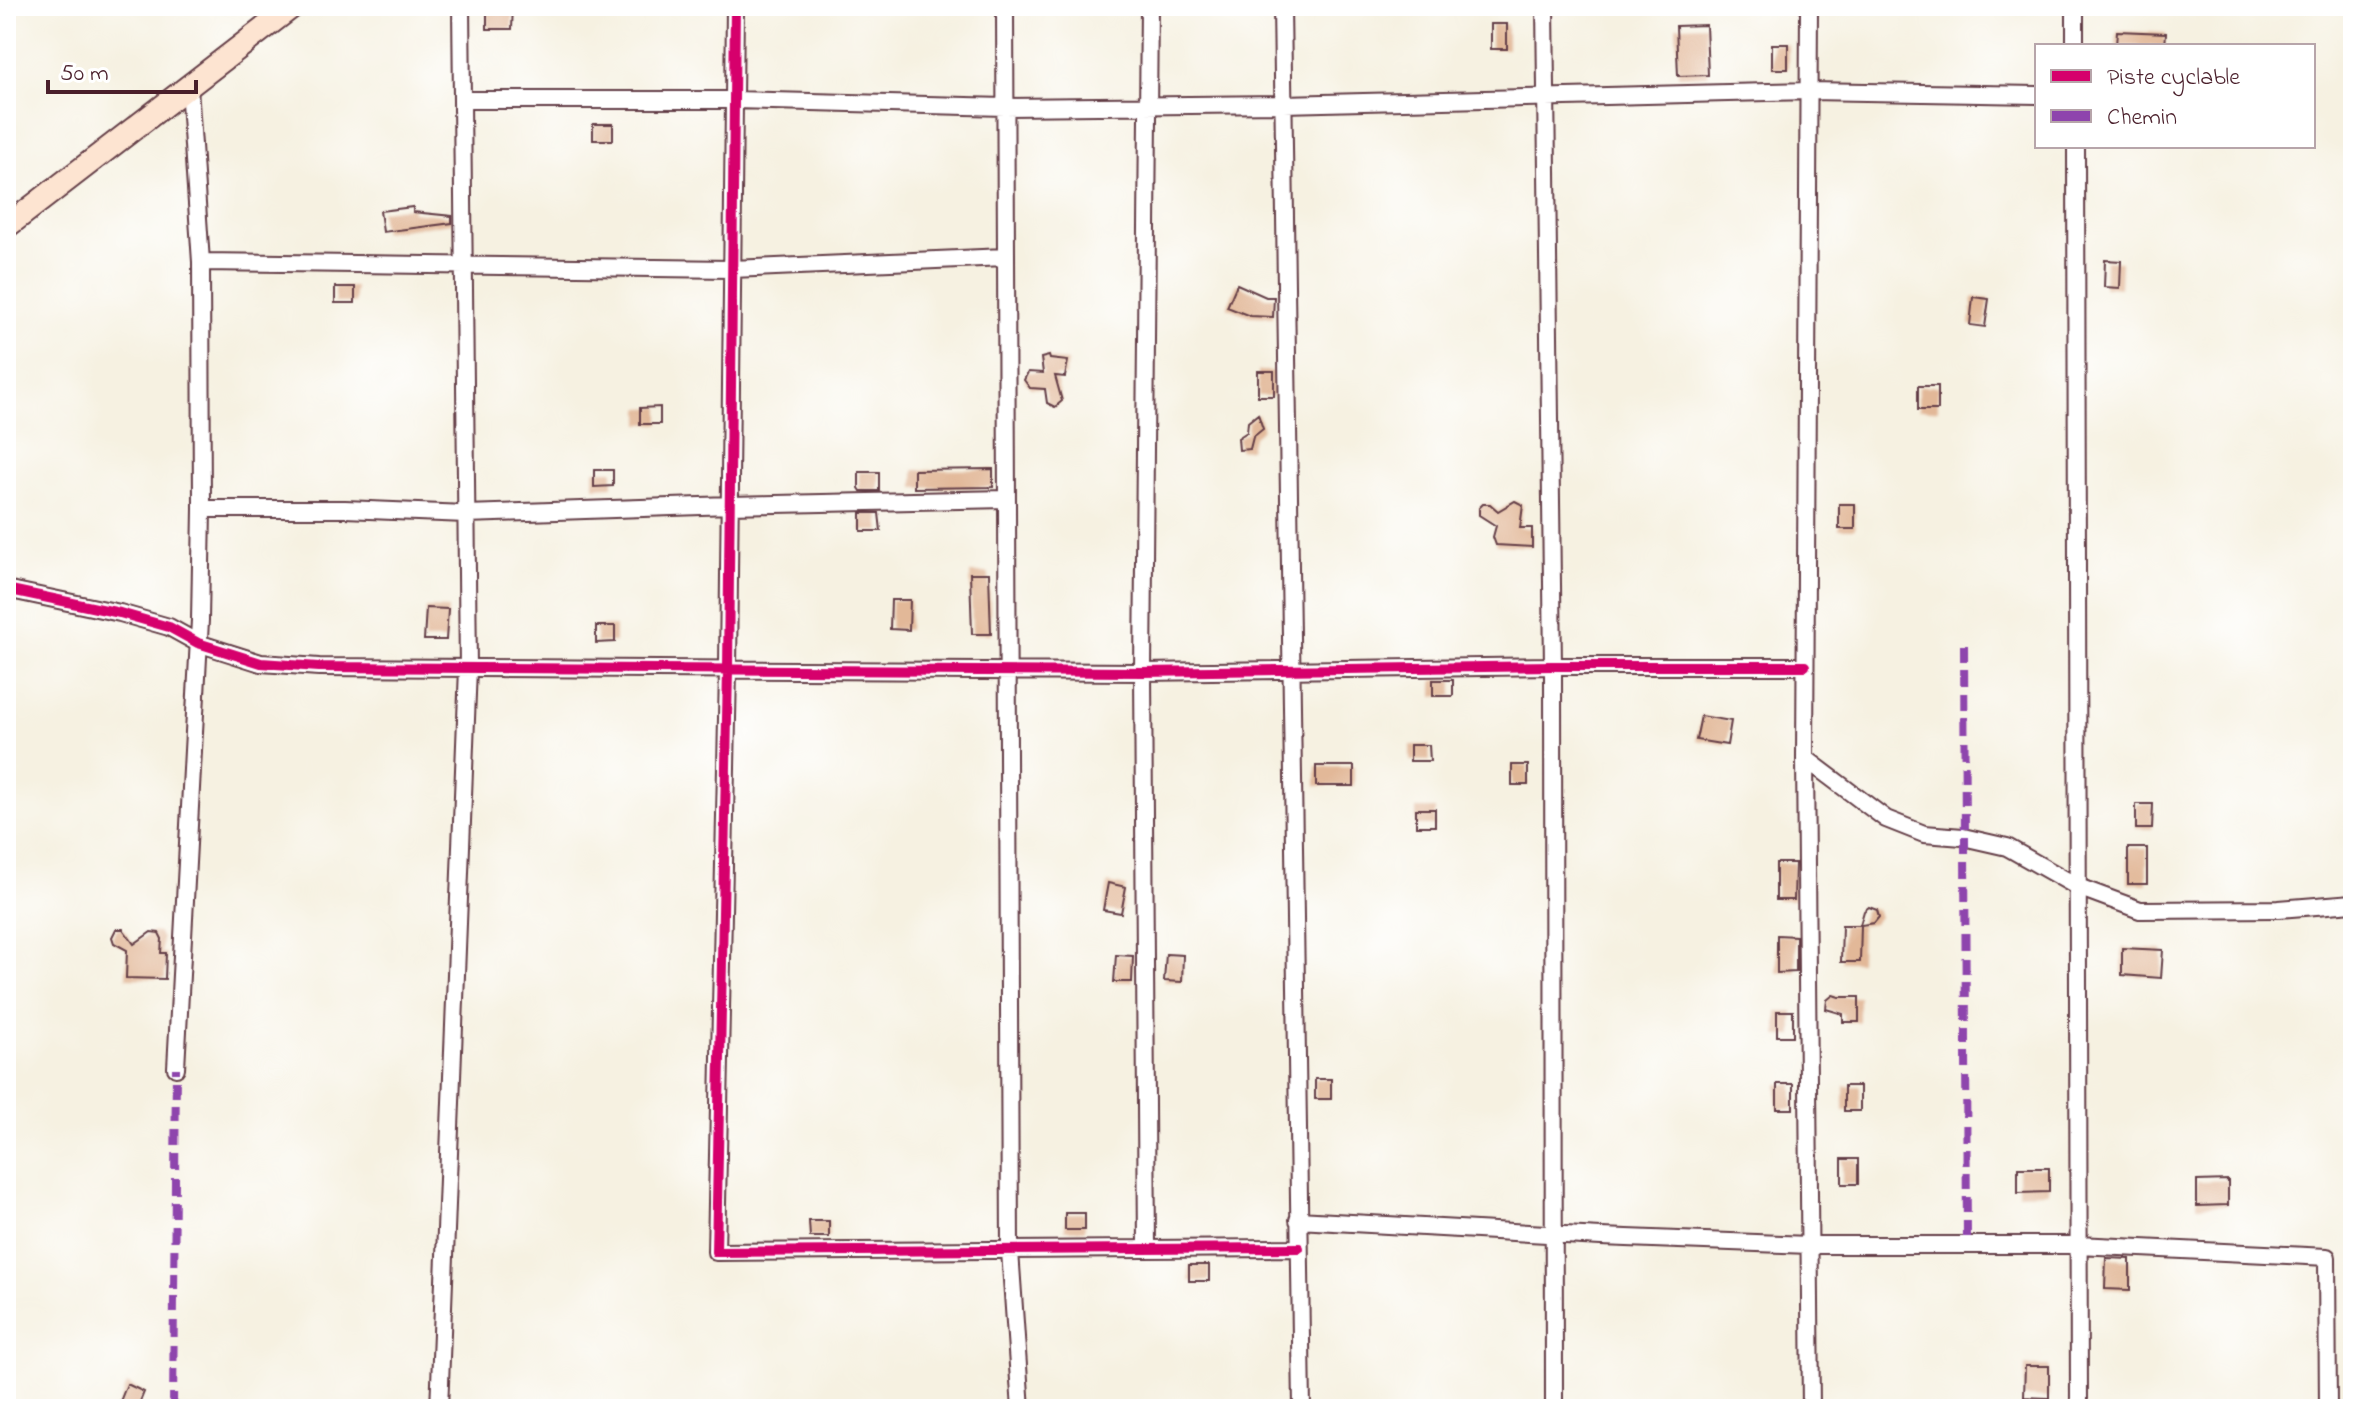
<svg xmlns="http://www.w3.org/2000/svg" width="2359" height="1415" viewBox="0 0 2359 1415" font-family="'Indie Flower',sans-serif">
  <style>
    .building { fill: #e2b898 }
    .lines { fill: none; stroke-linecap: round; stroke-linejoin: round }
    .street-casing { stroke: #643e46; stroke-width: 20 }
    .secondary-casing { stroke: #643e46; stroke-width: 26 }
    .street { stroke: #fff; stroke-width: 16 }
    .secondary { stroke: #fde4d1; stroke-width: 22 }
    .quiet { stroke: #8e44ad; stroke-width: 8; stroke-dasharray: 16 8; stroke-linecap: butt }
    .cycleway-casing { stroke: #fff; stroke-width: 15 }
    .cycleway { stroke: #d6006c; stroke-width: 10 }
  </style>
  <rect width="100%" height="100%" fill="#fff"/>
  <filter id="ink" filterUnits="userSpaceOnUse"><feTurbulence type="fractalNoise" baseFrequency=".0125" numOctaves="2"/><feDisplacementMap in="SourceGraphic" scale="16" xChannelSelector="R" yChannelSelector="G"/><feConvolveMatrix kernelMatrix="1 2 1 2 8 2 1 2 1" color-interpolation-filters="sRGB"/></filter>
  <filter id="wash" filterUnits="userSpaceOnUse"><feTurbulence type="fractalNoise" baseFrequency=".006" numOctaves="4" result="noise"/><feDisplacementMap in="SourceGraphic" scale="32" xChannelSelector="R" yChannelSelector="G"/><feGaussianBlur stdDeviation="1.8" result="paint"/><feColorMatrix in="noise" values="0 0 0 0 0 0 0 0 0 0 0 0 0 0 0 0 0 1.4 0 .05"/><feComposite in="paint" operator="in"/></filter>
  <g filter="url(#wash)">
    <rect width="100%" height="100%" fill="#f6f1e1"/>
    <g id="blocks">
      <path class="building" d="M487,6H513L512,29H487Z
        M1491,24H1507V49H1491Z
        M1706,25L1708,75L1678,76L1676,26Z
        M2117,31L2166,33L2165,46H2116Z
        M1772,44H1788V69H1772Z
        M593,124H613V140H593Z
        M413,207V212L452,216V223L383,232L380,211Z
        M2105,260L2121,261L2120,288L2104,287Z
        M1237,284L1266,297H1274L1273,317L1250,316L1227,307Z
        M335,287H355V303H335Z
        M1973,297L1989,299L1985,327L1970,325Z
        M1049,356L1050,359L1068,361L1065,377L1055,376L1062,401L1055,407L1047,403L1045,389L1030,388L1024,380L1028,372L1043,373L1041,358Z
        M1258,371H1274V396H1258Z
        M1918,386H1938V410H1918Z
        M660,407V424H640V408Z
        M1258,414L1263,429L1253,437L1250,449L1239,450L1238,438L1247,432L1248,422Z
        M993,469V487L914,488V470Z
        M594,470H613V486L594,487Z
        M859,472H879V491H861L859,488Z
        M1515,501L1523,505L1520,528H1532V547L1496,545L1493,537L1496,526L1479,515V508L1483,504H1490L1498,511Z
        M1839,504H1855V529H1839Z
        M861,513H879L881,531H861Z
        M970,573H989L991,634H972Z
        M891,600H910L909,630L890,629Z
        M426,608L448,609L446,640H424Z
        M596,626H615V642L596,643Z
        M1433,680H1453V696H1433Z
        M1701,716L1731,721L1727,745L1696,740Z
        M1410,745H1429L1430,761H1410Z
        M1512,765H1528V785H1512Z
        M1316,766H1354V786H1316Z
        M2136,804H2153L2152,829H2136Z
        M1416,809H1435V826H1416Z
        M2128,848H2147V884H2128Z
        M1776,863H1795L1794,900H1776Z
        M1108,883L1126,887L1121,913L1103,910Z
        M1869,907L1877,910L1879,917L1874,923L1861,925L1860,962H1841L1842,925H1860L1864,911Z
        M116,929H123L134,944L151,932L159,933L162,939L161,953H166L165,979L126,978L127,950L114,943L112,937Z
        M1777,935L1796,936V972L1777,973Z
        M2122,948L2163,950L2161,978L2122,975Z
        M1166,954L1183,955L1182,982L1164,981Z
        M1116,955L1133,956L1132,982H1114Z
        M1833,995L1839,997H1859V1022H1843V1014L1826,1009L1827,1000Z
        M1777,1011H1793V1036H1777Z
        M1315,1079H1331V1099H1315Z
        M1777,1084H1793V1109H1777Z
        M1844,1086H1860V1111H1844Z
        M1842,1159H1858V1184H1842Z
        M2018,1168H2049V1192L2018,1193Z
        M2228,1180V1205L2197,1206V1181Z
        M1065,1213H1085V1230H1065Z
        M809,1221H829V1237H810Z
        M2106,1258L2130,1259V1290L2105,1289Z
        M1189,1265H1209V1281H1189Z
        M2025,1366H2049V1398L2024,1397Z
        M127,1384L144,1392L137,1409H117Z"/>
    </g>
  </g>
  <g filter="url(#ink)">
    <use href="#blocks" fill-opacity="0" stroke="#643e46" stroke-width="2"/>
    <g class="lines">
      <g class="street-casing">
        <path id="street" d="M735,6L728,670L716,1252L1299,1248
          M1005,6L1010,1251L1021,1409
          M1282,6L1302,1409
          M1545,6L1553,666L1554,1409
          M1809,6L1805,758L1811,1409
          M2075,6V46
          M462,100H734L1005,107L1283,104L1809,91L2037,95
          M2076,146L2079,1409
          M201,262L732,269L1005,257
          M202,509H345L466,514L730,505L1006,499
          M6,589L120,613L169,627L198,643L261,663L319,667L1143,672L1553,666H1805
          M1805,758L1886,819L1924,834L1963,837L2007,847L2078,887L2140,910L2279,909L2353,903
          M176,1068L200,620L202,509L201,262L189,87
          M1298,1220L1601,1237L1810,1245H2078L2327,1257L2328,1409
          M1147,1249L1143,672L1149,6
          M439,1409L468,668L461,6"/>
      </g>
      <g class="secondary-casing">
        <path id="secondary" d="M6,227L293,6"/>
      </g>
      <use href="#street" class="street"/>
      <use href="#secondary" class="secondary"/>
      <path class="quiet" d="M1964,645L1967,1245
        M173,1409L176,1068"/>
      <g class="cycleway-casing">
        <path id="cycleway" d="M735,6L728,670L716,1252L1299,1248
          M6,589L120,613L169,627L198,643L261,663L319,667L1143,672L1553,666H1805"/>
      </g>
      <use href="#cycleway" class="cycleway"/>
    </g>
  </g>
  <rect width="2359" height="1415" fill="none" stroke="#fff" stroke-width="32"/>
  <rect x="2035" y="44" width="280" height="104" fill="#ffffff" stroke="#b7a5aa" stroke-width="2"/>
  <rect x="2051" y="70" width="40" height="12" fill="#d6006c" stroke="#b7a5aa" stroke-width="2"/>
  <text x="2107" y="84" font-size="24" fill="#4a1f2b">Piste cyclable</text>
  <rect x="2051" y="110" width="40" height="12" fill="#8e44ad" stroke="#b7a5aa" stroke-width="2"/>
  <text x="2107" y="124" font-size="24" fill="#4a1f2b">Chemin</text>
  <path d="M48 80v12h148v-12" fill="none" stroke="#4a1f2b" stroke-width="4"/>
  <text x="60" y="80" font-size="24" fill="#4a1f2b" stroke="#ffffff" stroke-width="6" paint-order="stroke">50 m</text>
</svg>
